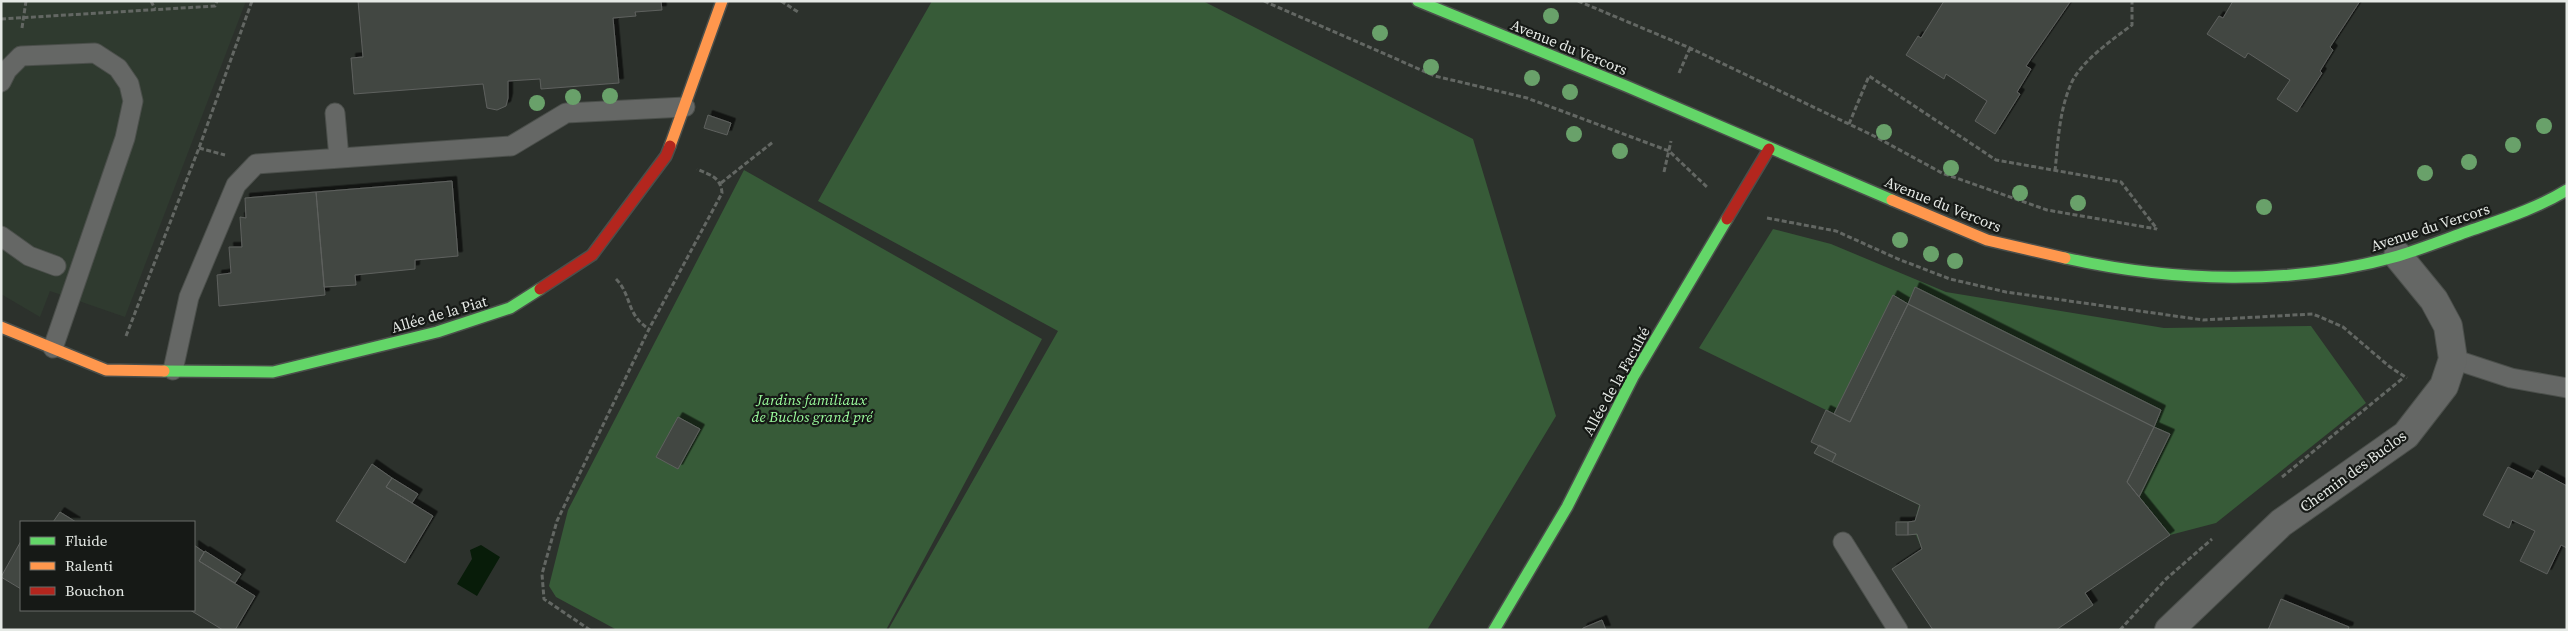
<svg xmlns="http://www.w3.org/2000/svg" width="2568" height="631" viewBox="0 0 2568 631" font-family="'Source Serif 4',serif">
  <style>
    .built { fill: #2f3a2f }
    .green { fill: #375b38 }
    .water { fill: #081c09 }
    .building { fill: #434743; stroke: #5e615e; filter: url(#shadow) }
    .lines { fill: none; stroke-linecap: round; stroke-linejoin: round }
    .lane-casing { stroke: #4b4f4b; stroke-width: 21 }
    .street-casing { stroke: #4b4f4b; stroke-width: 30 }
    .fast-casing { stroke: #4b4f4b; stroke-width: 14 }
    .slow-casing { stroke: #4b4f4b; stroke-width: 14 }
    .jam-casing { stroke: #4b4f4b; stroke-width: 14 }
    .path { stroke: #636763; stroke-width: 3; stroke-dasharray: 5 2.5; stroke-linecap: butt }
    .lane { stroke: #656765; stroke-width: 19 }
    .street { stroke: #656765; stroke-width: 28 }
    .fast { stroke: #63d668; stroke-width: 11 }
    .slow { stroke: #ff974d; stroke-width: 11 }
    .jam { stroke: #b3261e; stroke-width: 11 }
    .tree { fill: #69a16a }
    .labels { text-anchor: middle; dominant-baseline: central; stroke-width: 4.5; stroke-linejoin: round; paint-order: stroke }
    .street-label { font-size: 15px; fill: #e5e9e5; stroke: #161916 }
    .park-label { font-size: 15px; font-style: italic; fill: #9bfd9d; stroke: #161916 }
  </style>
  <defs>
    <filter id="shadow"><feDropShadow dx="4.5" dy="-4.5" stdDeviation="0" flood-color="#0009"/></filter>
  </defs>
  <rect width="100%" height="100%" fill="#2c312c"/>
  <path class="built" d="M1,1H246L125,317L50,291L40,317L1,294Z"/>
  <path class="green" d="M932,1H1203L1473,139L1556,416L1427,630H888L1058,331L818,201Z
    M744,170L1042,339L886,630H617L556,597L549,586L568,510Z
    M1773,229L1831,244L1946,292L2164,328L2311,326L2366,403L2216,523L2170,535L2085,592L2093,605L2056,630H1933L1892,569L1922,549L1916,535H1896V522L1915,521L1919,505L1814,453L1819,445L1826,410L1699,348Z"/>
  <path class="water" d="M481,545L500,557L477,596L457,584L472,559L470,550Z"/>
  <path class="building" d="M358,1H661L662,10L635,12L636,16L613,18L619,83L541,89L540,79L508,81V98L506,106L497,110L487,108L483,84L354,94L351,58L363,57Z
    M1944,1L2070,2L2026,66L2031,69L2017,92L2020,94L1995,134L1975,121L1987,101L1946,74L1944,79L1906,55L1918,36L1921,38Z
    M2233,1H2360L2330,47L2333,50L2320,71L2322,73L2297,112L2277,99L2290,80L2248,53L2245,58L2207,34L2219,16L2223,18Z
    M708,115L731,123L727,135L704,128Z
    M452,181L458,256L415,260V269L355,275L356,285L324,287L316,192Z
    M316,192L325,295L219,306L217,275L231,273L229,247H242L240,217L246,218L245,198Z
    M1915,287L2161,410L2154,427L1908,304Z
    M1893,295L1908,304L1850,422L1834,414Z
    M1908,304L2154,427L2127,482L2170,535L2085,593L2093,605L2056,630H1933L1892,569L1922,549L1917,534L1908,535V522L1915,521L1920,505L1832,462L1836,454L1811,442L1826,410L1850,422Z
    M678,417L700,429L678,469L656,457Z
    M2154,427L2170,434L2139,497L2127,482Z
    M1819,445L1836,454L1832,462L1814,453Z
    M372,464L392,478L386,487L433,516L405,563L336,521Z
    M2508,467L2532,479L2537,470L2567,486V548L2561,545L2547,574L2520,561L2535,531L2512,520L2509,528L2483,515Z
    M392,478L418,494L412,503L386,487Z
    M60,512L76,522H53Z
    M1896,522H1908V535H1896Z
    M21,541V589L1,577Z
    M194,545L204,552L199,561L255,596L235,630H223L190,610H194Z
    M205,551L241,574L235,583L199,561Z
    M2281,599L2349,627L2348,630H2268Z
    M1602,620L1606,630H1582L1583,628Z"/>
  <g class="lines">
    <g class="lane-casing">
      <path id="lane" d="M1,82L7,70L21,56L95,53L118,68L129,84L133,101L125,138L53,348
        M335,113L339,158
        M1,236L29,256L56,266
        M2453,359L2511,378L2567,388
        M173,370L189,297L236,185L256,164L511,146L566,113L685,107
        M1843,542L1898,630"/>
    </g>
    <g class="street-casing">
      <path id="street" d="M2169,630L2281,523L2406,435L2444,386L2453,359L2448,326L2434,300L2398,256"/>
    </g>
    <g class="fast-casing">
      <path id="fast" d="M1418,1L1626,86L1892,200
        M2065,258C2172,282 2292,286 2398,256C2421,249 2444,240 2466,232C2500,220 2536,209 2567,190
        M164,371L273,372L437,332L510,308L540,289
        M1494,630L1567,507L1633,377L1727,219"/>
    </g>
    <g class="slow-casing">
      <path id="slow" d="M670,146L722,1
        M1892,200L1987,240L2065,258
        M1,327L106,370L164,371"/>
    </g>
    <g class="jam-casing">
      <path id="jam" d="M1727,219L1769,149
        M540,289L592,255L666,156L670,146"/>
    </g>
    <path class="path" d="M151,1L155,9
      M781,1L798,12
      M1264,1L1435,76L1527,98L1669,151L1708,188
      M1578,1L1690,48L1874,136L1942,173L2047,210L2157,229
      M1,19L215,6L217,1
      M22,28L26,1
      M1679,73L1690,48
      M1849,124L1869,76L1996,160L2121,182L2157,229
      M199,148L225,155
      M2055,171C2058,143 2059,111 2071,84C2080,62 2113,39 2132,25V1
      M1664,172L1671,141
      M721,183L773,142
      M1767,218L1836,231L1898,259L1950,279L2006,292L2203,320L2313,314L2343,327L2390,367L2407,378
      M616,279C632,295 626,315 649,329
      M126,336L199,148L252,1
      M2282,477L2403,378
      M590,630L544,599L542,574L557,521L649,329L722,193C721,177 710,175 697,169
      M2120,630L2166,579L2212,539"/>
    <use href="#lane" class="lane"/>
    <use href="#street" class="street"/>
    <use href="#fast" class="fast"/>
    <use href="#slow" class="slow"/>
    <use href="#jam" class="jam"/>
  </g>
  <g class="tree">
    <circle cx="1551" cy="16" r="8"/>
    <circle cx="1380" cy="33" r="8"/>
    <circle cx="1431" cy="67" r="8"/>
    <circle cx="1532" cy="78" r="8"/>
    <circle cx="1570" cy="92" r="8"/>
    <circle cx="610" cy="96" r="8"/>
    <circle cx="573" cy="97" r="8"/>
    <circle cx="537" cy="103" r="8"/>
    <circle cx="2544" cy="126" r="8"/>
    <circle cx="1884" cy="132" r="8"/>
    <circle cx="1574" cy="134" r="8"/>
    <circle cx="2513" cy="145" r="8"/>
    <circle cx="1620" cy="151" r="8"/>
    <circle cx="2469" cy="162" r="8"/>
    <circle cx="1951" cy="168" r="8"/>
    <circle cx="2425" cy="173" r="8"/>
    <circle cx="2020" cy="193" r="8"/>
    <circle cx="2078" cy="203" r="8"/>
    <circle cx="2264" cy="207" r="8"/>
    <circle cx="1900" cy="240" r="8"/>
    <circle cx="1931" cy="254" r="8"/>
    <circle cx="1955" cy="261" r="8"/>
  </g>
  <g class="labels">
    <g class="street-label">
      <text transform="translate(1569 47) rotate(22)">Avenue du Vercors</text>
      <text transform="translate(1943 204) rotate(22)">Avenue du Vercors</text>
      <text transform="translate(2430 227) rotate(-18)">Avenue du Vercors</text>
      <text transform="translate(439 314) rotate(-16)">Allée de la Piat</text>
      <text transform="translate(1616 381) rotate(-61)">Allée de la Faculté</text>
      <text transform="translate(2353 471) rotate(-36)">Chemin des Buclos</text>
    </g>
    <g class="park-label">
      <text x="812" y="399">Jardins familiaux<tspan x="812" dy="17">de Buclos grand pré</tspan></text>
    </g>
  </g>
  <rect width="2568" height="631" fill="none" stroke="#e5e9e5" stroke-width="5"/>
  <rect x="20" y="521" width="175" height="90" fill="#161916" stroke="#696c69"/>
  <rect x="30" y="537" width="25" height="8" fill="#63d668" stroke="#696c69"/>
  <text x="65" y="546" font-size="15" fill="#e5e9e5">Fluide</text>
  <rect x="30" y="562" width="25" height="8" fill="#ff974d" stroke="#696c69"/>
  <text x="65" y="571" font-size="15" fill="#e5e9e5">Ralenti</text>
  <rect x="30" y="587" width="25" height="8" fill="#b3261e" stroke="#696c69"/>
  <text x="65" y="596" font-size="15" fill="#e5e9e5">Bouchon</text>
</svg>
